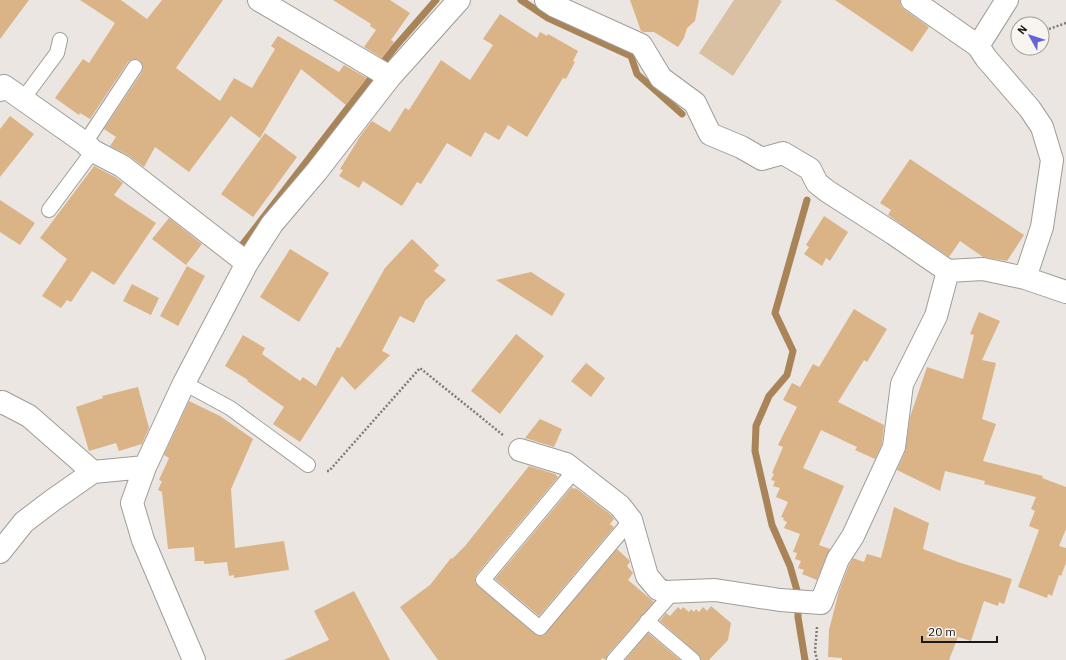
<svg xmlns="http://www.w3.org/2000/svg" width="1066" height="660" viewBox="0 0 1066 660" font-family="'IBM Plex Sans',sans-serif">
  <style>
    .green { fill: #dac0a3 }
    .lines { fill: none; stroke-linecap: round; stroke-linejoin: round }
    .stream { stroke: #a98459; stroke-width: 7 }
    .building { fill: #dab387 }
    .lane-casing { stroke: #a09c97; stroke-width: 16 }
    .street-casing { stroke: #a09c97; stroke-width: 24 }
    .path { stroke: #7d7a77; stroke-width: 2.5; stroke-dasharray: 2 2; stroke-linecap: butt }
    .lane { stroke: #fff; stroke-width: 14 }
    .street { stroke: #fff; stroke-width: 22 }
  </style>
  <rect width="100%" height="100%" fill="#ebe6e1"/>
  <path class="green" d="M734,0H780L782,1L733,76L699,53Z"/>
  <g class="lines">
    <path class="stream" d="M521,0L548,18L631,56L637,74L682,114
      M243,244L395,47L436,0
      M805,660L798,617V594L790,566L772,525L755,451L756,426L769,396L787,375L793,351L775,313L807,200"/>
  </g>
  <path class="building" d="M0,0H29L0,39Z
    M80,0H121L147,19L162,0H223L176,68L220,101L234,78L252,88L275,49L271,46L278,36L339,72L344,65L367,78L346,105L301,69L260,138L231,116L189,172L155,147L144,167L128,155L110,146L116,137L104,129L142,72L143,67L140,60L135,59L131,60L128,62L90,119L80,113L79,115L55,98L83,59L89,63L115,23Z
    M333,0H390L410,13L391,40L394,42L382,58L364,47L376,30L370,26L371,24Z
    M630,0H699L695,21L687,28L684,38L678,47L654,32H644L641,31Z
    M835,0H900L901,6L905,10L929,27L912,52Z
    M500,14L537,38L540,32L547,36L548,34L578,51L573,61L575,62L566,79L563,78L527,137L508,125L499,140L485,132L471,157L447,143L421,184L417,182L402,206L363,181L359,188L339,176L343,170L340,169L361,135L372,121L390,132L405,108L409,110L441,60L470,80L493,45L483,39Z
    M10,116L34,134L0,177V129Z
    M265,133L297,157L253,217L221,194Z
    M910,159L1024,235L1007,261L983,257L960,241L949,257L888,215L891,210L880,203Z
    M94,166L115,177L123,183L114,195L156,223L114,285L92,271L71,302L67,300L61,308L42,296L67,259L40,238Z
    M0,200L35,223L20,245L0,232Z
    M824,216L848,232L830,261L826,258L822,266L804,254L809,247L806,245Z
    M169,218L202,244L186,265L152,239Z
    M412,239L439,265L434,271L446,280L425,301L414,323L400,316L382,351L390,355L355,390L342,376L300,442L273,424L284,407L247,381L248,380L225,366L243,335L265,348L262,354L300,381L303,377L316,386L337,347L340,348L385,268Z
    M290,249L329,273L299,322L260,297Z
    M187,266L205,276L178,326L160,316Z
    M531,272L565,294L552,316L496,280Z
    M132,284L159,298L151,315L123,301Z
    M854,309L887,329L867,362L864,360L838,402L884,425L882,444L875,459L855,450L857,447L821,430L803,468L844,486L819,545L830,549L817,580L802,574L804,570L798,568L801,561L795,559L797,553L793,552L800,534L784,528L787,522L783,520L784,518L781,517L788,502L776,497L780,488L773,486L775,481L771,480L774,474L772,473L783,447L778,445L797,407L783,400L792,383L800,387L813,364L819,367Z
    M979,312L1000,321L982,360L996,363L982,419L996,424L983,461L1043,476L1042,478L1066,487V529L1059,546L1066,548V563L1061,576L1059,575L1052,596L1048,594L1047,598L1018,587L1039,530L1029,526L1035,511L1031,509L1036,497L984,484L985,481L945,471L940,491L897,470L905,452L910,417L927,367L963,379L974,335L970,334Z
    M516,334L544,356L500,414L471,391Z
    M586,363L605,378L591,397L571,381Z
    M138,387L149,428L142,444L119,451L116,443L89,451L76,407L103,398L102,396Z
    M189,401L220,416L253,439L231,489L235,548L284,541L289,570L234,578V575L229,576L227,562L204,564V561H195L194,547L168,549L162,492L158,490L162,481L159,480L169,458L164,455Z
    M540,419L562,429L554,447L525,438Z
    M529,466L555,474L558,477L476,575L475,579V583L478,586L535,634L538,636H543L546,633L617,549L629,560L630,562L627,566L633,573L628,580L654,602L608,654L606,660L602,658L601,660H438L400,607L430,585L451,558L452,559L465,546Z
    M572,487L574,489L576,488L611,515L614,519L610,524L614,527L539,616L495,579Z
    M894,507L929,523L923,549L958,562L1012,579L1004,604L999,602L998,606L984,601L971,641L958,637L949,660H842V658L828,657L829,630L839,591L849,565L853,558L864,562L867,554L881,558Z
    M354,591L390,660H284L329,640L314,611Z
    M711,606L731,623L728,640L709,660H701L698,654L660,621L666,613L670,616L678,607L681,610L683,607L689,612L691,609L694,612L696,609L699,612L703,607L707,611Z
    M648,633L680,660H625Z"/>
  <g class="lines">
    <g class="lane-casing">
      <path id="lane" d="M23,99L57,53L60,40
        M85,143L135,67
        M49,210L93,151
        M184,383L230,408L308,465
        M575,470L483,580L540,628L631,520
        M647,621L693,660
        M614,660L674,591"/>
    </g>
    <g class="street-casing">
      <path id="street" d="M259,0L390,77
        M546,0L555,6L641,45L661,78L695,103L710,134L741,147L762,159L783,153L810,169L817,183L827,191L894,234L948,271L983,269L1025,278L1066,292
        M912,0L978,46L986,58L1030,109L1042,127L1052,160L1042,227L1025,278
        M978,46L1007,0
        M0,90L4,86L85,143L93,151L122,166L247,263
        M0,403L2,402L29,416L93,472
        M520,450L566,464L620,506L631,520L647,576L658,589L665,592L715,590L780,600L821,603L838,559L853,536L894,447L902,384L936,316L948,271
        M0,552L24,522L53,500L93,472L145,467
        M194,660L143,540L132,503L145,467L184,383L247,263L272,224L317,171L390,77L459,0"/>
    </g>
    <path class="path" d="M1049,29L1066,23
      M327,471H329L420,368L503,435
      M817,627L815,651L817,660"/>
    <use href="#lane" class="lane"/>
    <use href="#street" class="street"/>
  </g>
  <g transform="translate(1030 36) rotate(309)"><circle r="19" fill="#f8f4ef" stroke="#a09c99"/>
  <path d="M0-3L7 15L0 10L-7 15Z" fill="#6562db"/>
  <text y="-6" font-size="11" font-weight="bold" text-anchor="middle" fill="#1b1917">N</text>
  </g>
  <path d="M922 636v6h75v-6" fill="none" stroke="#1b1917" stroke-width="2"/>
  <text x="928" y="636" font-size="12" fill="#1b1917" stroke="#f8f4ef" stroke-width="3" paint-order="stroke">20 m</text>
</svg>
